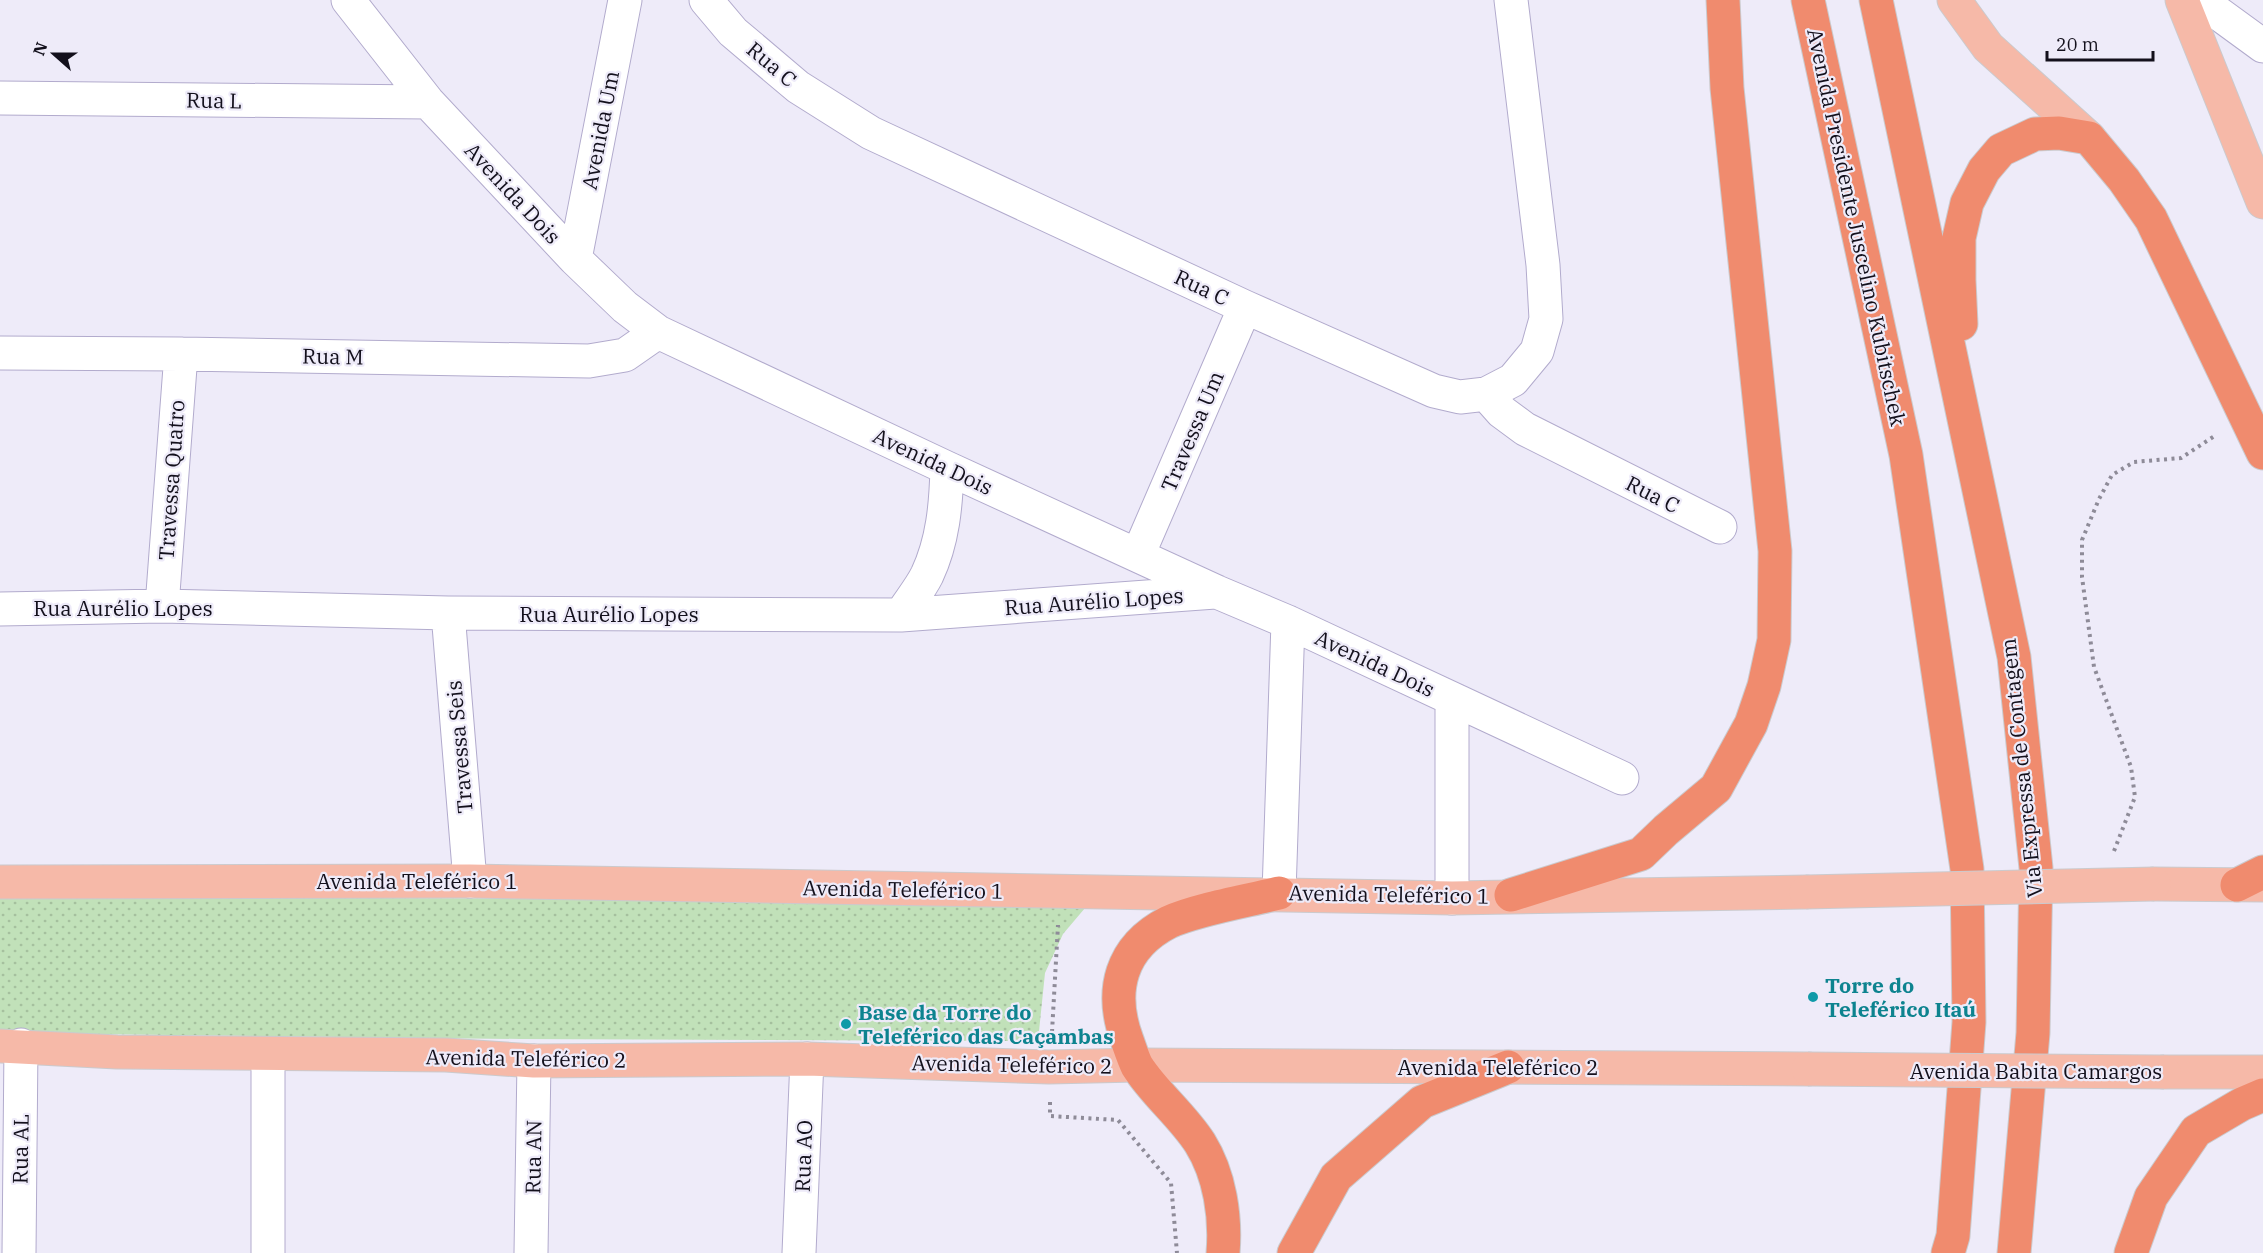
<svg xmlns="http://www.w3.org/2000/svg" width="2263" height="1253" viewBox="0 0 2263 1253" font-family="'IBM Plex Serif',serif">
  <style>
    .grass { fill: url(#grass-dots) }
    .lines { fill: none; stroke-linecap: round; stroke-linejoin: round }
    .minor-casing { stroke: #b2abcd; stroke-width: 35 }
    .major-casing { stroke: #cbcacd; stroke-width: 35 }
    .highway-casing { stroke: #cbcacd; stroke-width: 35 }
    .path { stroke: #8e8b98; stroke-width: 4; stroke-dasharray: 3 4.5; stroke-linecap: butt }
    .minor { stroke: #fff; stroke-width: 33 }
    .major { stroke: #f6b9a8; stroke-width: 33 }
    .highway { stroke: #f08b6e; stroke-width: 33 }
    .major-bridge-casing { stroke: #cbcacd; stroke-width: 35; stroke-linecap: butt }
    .major-bridge { stroke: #f6b9a8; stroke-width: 33 }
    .culture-dot { fill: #0f9aa8; stroke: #eeebf9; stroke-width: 2 }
    .labels { text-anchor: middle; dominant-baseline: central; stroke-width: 4.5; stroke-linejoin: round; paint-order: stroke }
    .street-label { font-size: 21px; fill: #13101c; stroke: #eeebf9 }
    .culture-label { font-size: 21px; font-weight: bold; fill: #0d838f; stroke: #eeebf9; text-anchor: start }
  </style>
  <defs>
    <pattern id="grass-dots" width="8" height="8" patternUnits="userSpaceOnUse" patternTransform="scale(1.5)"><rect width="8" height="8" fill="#c1e1b9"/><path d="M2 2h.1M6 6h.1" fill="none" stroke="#a5c09e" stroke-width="1.8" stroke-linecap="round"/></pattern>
  </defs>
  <rect width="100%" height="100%" fill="#eeebf9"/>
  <path class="grass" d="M0,895L113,897L1091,901L1063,934L1045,973L1038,1041L520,1039L0,1033Z"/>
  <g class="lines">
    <g class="minor-casing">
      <path id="minor" d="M348,0L428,102L575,259L625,307L658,332L947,468L1217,592L1288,622L1622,778
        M706,0L733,32L798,87L871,133L1245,307L1434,391L1460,397L1486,394L1513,380L1537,351L1546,319L1543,265L1511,0
        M2200,0L2263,46
        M0,98L428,102
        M575,259L625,0
        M0,353L181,354L589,361L625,355L658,332
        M1486,394L1502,412L1525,429L1720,527
        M1138,555L1245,307
        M162,606L181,354
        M0,609L162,606L448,613L901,615L1215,592
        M448,613L470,881
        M901,615C909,602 920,589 927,575C943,541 946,505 947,468
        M1279,893L1288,622
        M1452,898V699
        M268,1055V1253
        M19,1253L21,1045
        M531,1253L534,1061
        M799,1253L807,1059"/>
    </g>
    <g class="major-casing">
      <path id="major" d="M1954,0L1988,47L2089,138
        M2182,0L2263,202
        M0,882L470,881L1452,898L1806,892
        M2154,884L2263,885
        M0,1046L117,1052L446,1055L534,1061L807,1059L1049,1067L1137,1065L1808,1069
        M2164,1072H2263"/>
    </g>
    <g class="highway-casing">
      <path id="highway" d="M1808,0L1906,455L1967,869L1969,1022L1953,1236L1948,1253
        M1876,0L2014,657L2036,868L2033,1033L2014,1253
        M1961,324L1959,280V238L1967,203L1984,170L2001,150L2035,134L2059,133L2089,138L2124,180L2151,219L2263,453
        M2237,885L2263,872
        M1511,895L1641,854L1666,830L1716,788L1751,724L1764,686L1774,640L1775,551L1727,88L1723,0
        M1223,1253C1226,1217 1220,1175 1200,1143C1182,1115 1155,1094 1137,1066C1133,1058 1130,1048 1127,1040C1109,991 1120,947 1169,922C1198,909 1247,901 1279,893
        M1294,1253L1336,1177L1422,1102L1508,1067
        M2131,1253L2151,1197L2196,1131L2242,1104L2263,1095"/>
    </g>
    <path class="path" d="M2114,851L2135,797L2131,767L2094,667L2082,577V540L2099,499L2112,475L2134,462L2181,458L2216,435
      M1052,1032L1058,925
      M1050,1102V1116L1118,1120L1171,1183L1177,1253"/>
    <use href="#minor" class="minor"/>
    <use href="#major" class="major"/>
    <use href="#highway" class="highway"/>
    <g class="major-bridge-casing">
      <path id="major-bridge" d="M1806,892L2154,884
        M1808,1069L2164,1072"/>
    </g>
    <use href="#major-bridge" class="major-bridge"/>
  </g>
  <g class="culture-dot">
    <circle cx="1813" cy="997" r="6"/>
    <circle cx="846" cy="1024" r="6"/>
  </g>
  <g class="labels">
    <g class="street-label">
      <text transform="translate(772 64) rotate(40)">Rua C</text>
      <text transform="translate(214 100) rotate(1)">Rua L</text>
      <text transform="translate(600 130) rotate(-79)">Avenida Um</text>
      <text transform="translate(513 193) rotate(47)">Avenida Dois</text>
      <text transform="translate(1857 227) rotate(78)">Avenida Presidente Juscelino Kubitschek</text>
      <text transform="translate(1202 287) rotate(25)">Rua C</text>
      <text transform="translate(333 356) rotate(1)">Rua M</text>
      <text transform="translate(1192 431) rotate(-67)">Travessa Um</text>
      <text transform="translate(933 461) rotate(25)">Avenida Dois</text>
      <text transform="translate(171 480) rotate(-86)">Travessa Quatro</text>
      <text transform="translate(1653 494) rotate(27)">Rua C</text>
      <text transform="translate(1094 601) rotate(-4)">Rua Aurélio Lopes</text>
      <text x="123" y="608">Rua Aurélio Lopes</text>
      <text x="609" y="614">Rua Aurélio Lopes</text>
      <text transform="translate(1375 663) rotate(25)">Avenida Dois</text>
      <text transform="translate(459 747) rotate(-95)">Travessa Seis</text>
      <text transform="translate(2021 768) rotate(-96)">Via Expressa de Contagem</text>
      <text x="417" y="881">Avenida Teleférico 1</text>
      <text transform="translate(903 889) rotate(1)">Avenida Teleférico 1</text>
      <text transform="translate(1389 894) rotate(1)">Avenida Teleférico 1</text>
      <text transform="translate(526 1058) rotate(1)">Avenida Teleférico 2</text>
      <text transform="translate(1012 1064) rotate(1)">Avenida Teleférico 2</text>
      <text x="1498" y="1067">Avenida Teleférico 2</text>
      <text x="2036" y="1071">Avenida Babita Camargos</text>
      <text transform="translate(20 1149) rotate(-89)">Rua AL</text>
      <text transform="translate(803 1156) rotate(-88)">Rua AO</text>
      <text transform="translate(533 1157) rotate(-89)">Rua AN</text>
    </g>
    <g class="culture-label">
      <text x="1825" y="985">Torre do<tspan x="1825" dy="24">Teleférico Itaú</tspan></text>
      <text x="858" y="1012">Base da Torre do<tspan x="858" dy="24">Teleférico das Caçambas</tspan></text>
    </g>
  </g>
  <g transform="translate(54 54) rotate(291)" stroke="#eeebf9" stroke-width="4.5" paint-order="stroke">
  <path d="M0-4.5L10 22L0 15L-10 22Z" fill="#13101c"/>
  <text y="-9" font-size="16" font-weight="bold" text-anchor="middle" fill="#13101c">N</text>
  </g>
  <path d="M2047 51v9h106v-9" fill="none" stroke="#13101c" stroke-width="3"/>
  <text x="2056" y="51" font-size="18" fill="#13101c" stroke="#eeebf9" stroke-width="4.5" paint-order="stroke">20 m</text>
</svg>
